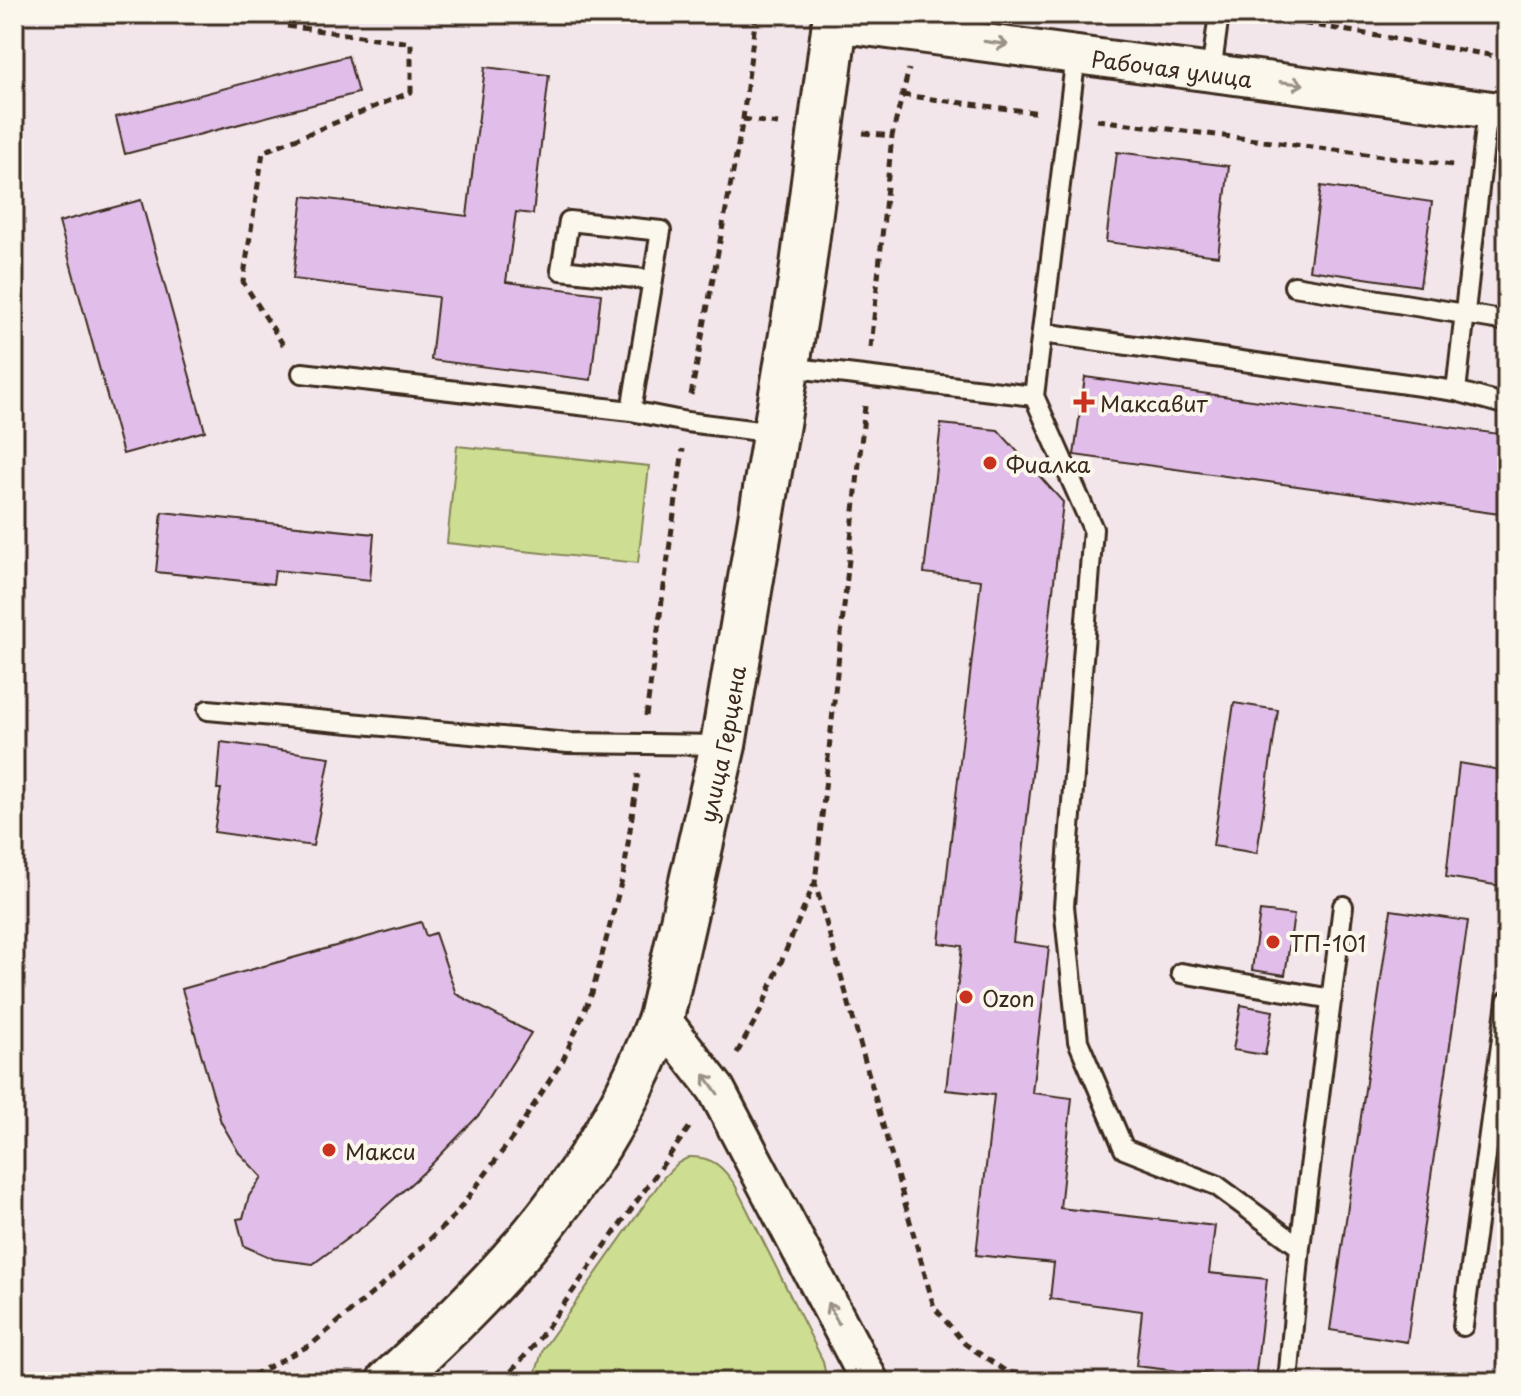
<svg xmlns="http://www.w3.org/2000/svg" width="1521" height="1396" viewBox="0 0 1521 1396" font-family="'Playpen Sans',sans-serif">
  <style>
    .green { fill: #cdde92; stroke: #848458; stroke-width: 2 }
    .building { fill: #e0bee9; stroke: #3b2a1e; stroke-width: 2 }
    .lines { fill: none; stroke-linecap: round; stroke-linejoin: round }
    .service-casing { stroke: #3b2a1e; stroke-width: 24 }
    .minor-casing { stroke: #3b2a1e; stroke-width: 42 }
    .secondary-casing { stroke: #3b2a1e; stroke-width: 50 }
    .path { stroke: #3b2a1e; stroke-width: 5; stroke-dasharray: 8 6; stroke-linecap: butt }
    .service { stroke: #fbf7ec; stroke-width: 18 }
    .minor { stroke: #fbf7ec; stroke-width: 36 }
    .secondary { stroke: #fbf7ec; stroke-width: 44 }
    .oneway { stroke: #9b9085 }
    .poi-dot { fill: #c8321e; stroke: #fbf7ec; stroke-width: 3 }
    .labels { text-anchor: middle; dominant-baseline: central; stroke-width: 8; stroke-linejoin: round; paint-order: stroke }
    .street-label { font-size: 22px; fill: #3b2a1e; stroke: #fbf7ec }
    .poi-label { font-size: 22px; fill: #3b2a1e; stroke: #fbf7ec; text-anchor: start }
  </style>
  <rect width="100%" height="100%" fill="#f3e6eb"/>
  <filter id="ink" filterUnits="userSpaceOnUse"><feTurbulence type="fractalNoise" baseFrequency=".0125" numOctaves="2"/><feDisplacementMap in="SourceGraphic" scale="16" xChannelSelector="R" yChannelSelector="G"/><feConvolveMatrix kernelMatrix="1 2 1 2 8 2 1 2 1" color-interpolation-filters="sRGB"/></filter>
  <g filter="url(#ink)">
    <path class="green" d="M457,446L649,466L638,563L447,543Z
      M689,1157C712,1156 723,1167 735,1185L823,1361L827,1382H540L536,1372L543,1349L664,1177L678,1163Z"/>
    <path class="building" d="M348,56L358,93L125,154L116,117Z
      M485,67L549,75L533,214L516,212L506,282L601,294L591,380L431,360L438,297L293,279L303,196L467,216Z
      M1117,152L1229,166L1218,256L1106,242Z
      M1321,186L1432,202L1420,286L1309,270Z
      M141,200L205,431L123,454L59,222Z
      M1085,377L1507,435V515L1074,455Z
      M941,424L998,430L1063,502L1013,942L1049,947L1032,1093L1072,1098L1060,1208L1215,1226L1209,1273L1267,1279L1255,1380L1136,1366L1142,1311L1050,1299L1054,1263L976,1255L994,1095L946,1090L962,946L939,943L981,580L924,573Z
      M162,512L374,534L370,580L275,570L273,584L156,572Z
      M1234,703L1278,710L1257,853L1213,846Z
      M221,742L330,757L313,846L214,832L221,789H217Z
      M1459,763L1507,771V887L1446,877Z
      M1391,910L1468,921L1407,1342L1330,1330Z
      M1260,911L1294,915L1285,975L1252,970Z
      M421,922L426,936L435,933L456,994L531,1033L480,1114L424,1172L364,1226L313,1264L274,1259L244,1246L237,1219L243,1218L249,1196L262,1177L239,1153L221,1122L182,989Z
      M1241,1005L1273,1011L1265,1055L1233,1050Z"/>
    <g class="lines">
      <g class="service-casing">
        <path id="service" d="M1076,55L1034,396L1093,529L1064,906L1078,1041L1124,1149L1216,1185L1300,1247L1288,1382
          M1211,73L1219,14
          M1294,286L1507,321
          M1042,333L1456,391L1488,109
          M787,367L1034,396
          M302,373L631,411L687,422L775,433
          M1456,391L1507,405
          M631,411L661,231L569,221L561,270L653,280
          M208,710L568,743L723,745
          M1181,973L1332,999
          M1300,1247L1343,906
          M1463,1326L1507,1001"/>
      </g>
      <g class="minor-casing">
        <g id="minor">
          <path id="s1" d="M835,23L1507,112"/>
          <path d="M661,1018L716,1089L870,1382"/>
        </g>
      </g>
      <g class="secondary-casing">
        <g id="secondary">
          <path id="s2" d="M389,1382C507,1276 605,1169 661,1018L723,745L801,281L836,14"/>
        </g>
      </g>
      <path class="path" d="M281,14L286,26L411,43V92L263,152L243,282L286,349
        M1249,14L1507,58
        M902,95L1040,113
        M743,119L778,124
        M1097,120L1453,165
        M863,133L892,136
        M871,348L892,136L909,69
        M691,395L743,119L756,14
        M865,406L815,883L934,1307L965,1344L1007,1372L1080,1382
        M646,716L683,449
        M737,1053L760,1012L814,884
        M240,1382L312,1344L387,1281L455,1215L513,1137L563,1060L592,993L624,872L638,774
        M502,1382L536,1343L691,1125"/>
      <use href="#service" class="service"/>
      <use href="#minor" class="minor"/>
      <use href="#secondary" class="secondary"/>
    </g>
    <defs><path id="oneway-shaft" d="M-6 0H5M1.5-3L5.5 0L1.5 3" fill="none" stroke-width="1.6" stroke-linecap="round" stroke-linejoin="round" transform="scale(2)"/></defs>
    <g class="oneway">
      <use href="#oneway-shaft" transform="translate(996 43) rotate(8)"/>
      <use href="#oneway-shaft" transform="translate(1292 83) rotate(7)"/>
      <use href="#oneway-shaft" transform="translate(711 1084) rotate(-125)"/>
      <use href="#oneway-shaft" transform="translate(833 1313) rotate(-118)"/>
    </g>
  </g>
  <g class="poi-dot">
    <path d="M1080 390h8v8h8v8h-8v8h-8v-8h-8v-8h8z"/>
    <circle cx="990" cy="463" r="8"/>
    <circle cx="1273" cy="942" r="8"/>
    <circle cx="966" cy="997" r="8"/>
    <circle cx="329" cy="1150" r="8"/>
  </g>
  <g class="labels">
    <g class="street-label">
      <text stroke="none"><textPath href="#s1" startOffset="340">Рабочая улица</textPath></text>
      <text stroke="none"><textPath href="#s2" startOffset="740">улица Герцена</textPath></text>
    </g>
    <g class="poi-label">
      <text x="1100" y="402">Максавит</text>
      <text x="1006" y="463">Фиалка</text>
      <text x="1289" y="942">ТП-101</text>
      <text x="982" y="997">Ozon</text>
      <text x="345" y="1150">Макси</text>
    </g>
  </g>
  <rect width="1521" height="1396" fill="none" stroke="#fbf7ec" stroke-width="48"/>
  <rect x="24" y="24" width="1473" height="1348" fill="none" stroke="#3b2a1e" stroke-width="3" filter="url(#ink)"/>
</svg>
